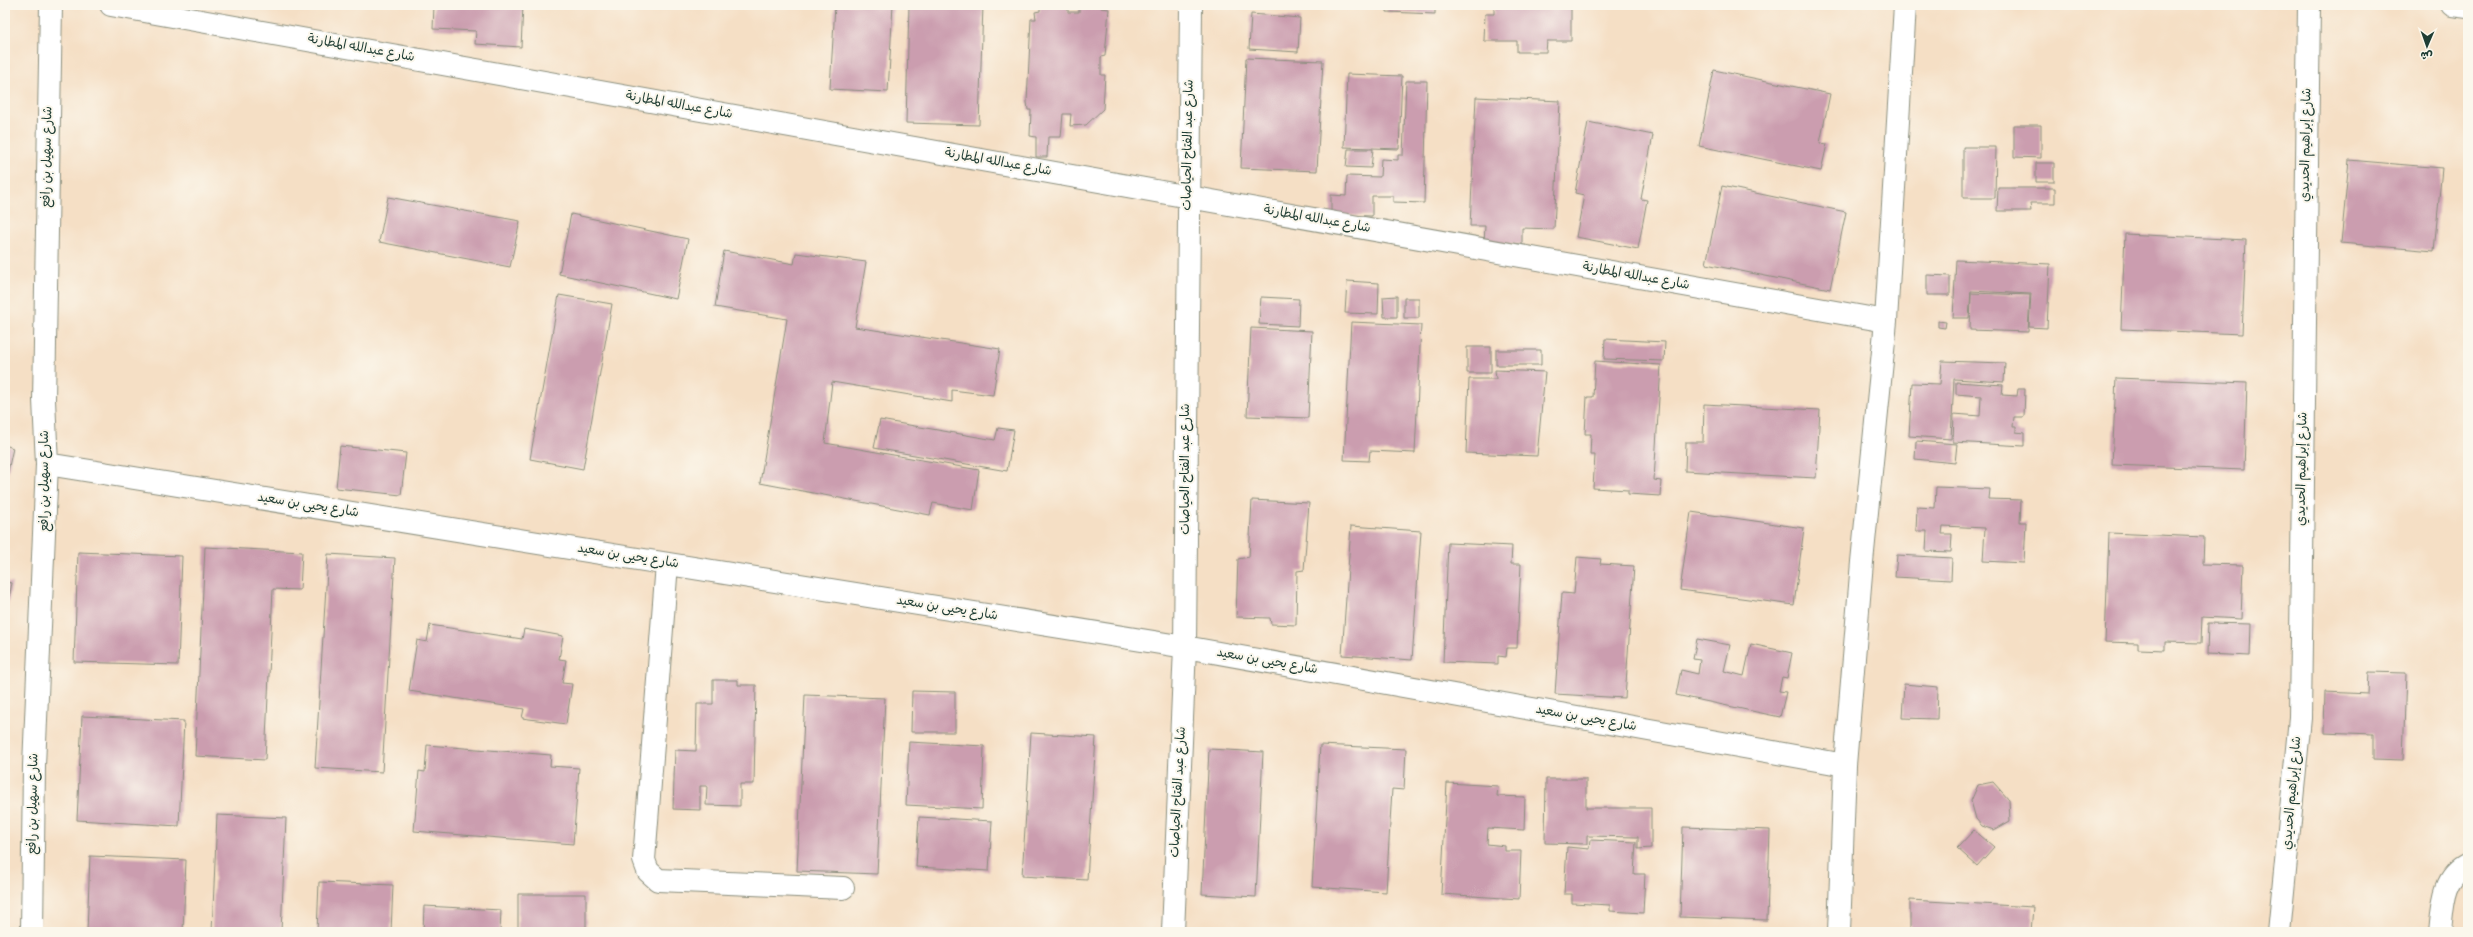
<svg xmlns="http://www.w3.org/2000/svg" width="2473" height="937" viewBox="0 0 2473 937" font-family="Dekko,'Playpen Sans Arabic',sans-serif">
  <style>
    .building { fill: #cb9daf }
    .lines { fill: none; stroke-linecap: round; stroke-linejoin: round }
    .minor-casing { stroke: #8a8e7c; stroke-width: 24 }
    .minor { stroke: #fff; stroke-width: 22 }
    .labels { text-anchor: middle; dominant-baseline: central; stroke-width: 4; stroke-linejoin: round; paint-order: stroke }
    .street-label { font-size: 13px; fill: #1f3d34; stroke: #fbf7ec }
  </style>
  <rect width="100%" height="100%" fill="#fbf7ec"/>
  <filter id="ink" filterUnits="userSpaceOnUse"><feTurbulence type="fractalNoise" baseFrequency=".025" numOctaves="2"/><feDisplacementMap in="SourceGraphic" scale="8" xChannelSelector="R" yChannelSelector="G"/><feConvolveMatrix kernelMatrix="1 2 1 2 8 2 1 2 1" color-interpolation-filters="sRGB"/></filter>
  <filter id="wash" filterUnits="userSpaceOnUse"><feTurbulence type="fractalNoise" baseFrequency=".012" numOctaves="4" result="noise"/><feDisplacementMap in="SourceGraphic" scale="16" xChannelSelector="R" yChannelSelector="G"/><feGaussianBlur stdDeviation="0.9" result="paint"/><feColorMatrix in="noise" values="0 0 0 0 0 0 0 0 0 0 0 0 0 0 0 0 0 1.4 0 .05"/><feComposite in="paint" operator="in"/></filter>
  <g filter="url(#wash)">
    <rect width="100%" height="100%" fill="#f5dfc5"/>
    <g id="blocks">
      <path class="building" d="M434,5H523L521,47L475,44L476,31L433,29Z
        M835,5H893L888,92L830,89Z
        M909,5H983L979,125L906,123Z
        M1040,5H1068V12H1079V5H1101V8L1109,9L1105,56L1101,57V75H1105L1103,109L1086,125L1070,126L1071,114H1063L1061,137H1048L1047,157H1036V137L1030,136L1031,110H1028L1027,102L1031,19H1036L1035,12L1040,11Z
        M1387,5H1435V14L1387,12Z
        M1494,5H1571V41H1547L1546,52H1517V41H1484L1485,14H1494Z
        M1251,14L1300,18L1298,52L1249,49Z
        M1246,58L1323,61L1317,171L1241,168Z
        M1714,70L1830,94L1820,143L1827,144L1821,171L1699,146Z
        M1347,74L1402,76L1399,149L1344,147Z
        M1406,81H1427L1424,203L1393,202V196H1372V216L1331,215V195L1346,196L1347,176L1380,177L1381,159L1398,160V155H1403Z
        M1476,97L1560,101L1554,229L1522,228V244L1484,243L1485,226H1470Z
        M1588,122L1653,135L1641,199L1647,200L1638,249L1576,237L1584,195L1575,193Z
        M2014,125H2041V158L2014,157Z
        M1963,147H1996L1995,198H1963Z
        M1348,149H1373L1371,168L1346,167Z
        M2349,160L2442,168L2434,251L2341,243Z
        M2036,163H2054V182H2036Z
        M1722,186L1846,212L1830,289L1706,264Z
        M1998,188H2055V203H2030L2031,211H1997Z
        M388,197L520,221L510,267L379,242Z
        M571,214L688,239L676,299L559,274Z
        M2125,234L2246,240L2242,334L2121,329Z
        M724,251L794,264L796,253L866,262L855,327L1000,349L993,395L952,390V402L832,382L825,443L979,470L973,510L933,503L930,515L760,483L787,319L715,307Z
        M1956,260L2050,264L2047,328L2029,327L2031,294L1971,291L1969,318H1953Z
        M1927,275L1950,276V295H1927Z
        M1347,281L1379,283L1378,314L1345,313Z
        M1971,293L2030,295L2028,332L1970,330Z
        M559,295L612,304L583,469L530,459Z
        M1397,296V317H1384L1383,297Z
        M1261,297L1299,299L1298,326L1259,324Z
        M1404,298H1419V318H1404Z
        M1938,321L1946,322L1945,328L1938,327Z
        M1351,322L1421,325L1415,453L1370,451L1369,461L1344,460Z
        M1251,328L1312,331L1308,418L1247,416Z
        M1605,339L1665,342L1664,361L1604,359Z
        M1467,347H1491V373H1467Z
        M1496,350H1541V365H1496Z
        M1595,361L1661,365L1654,480L1661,481L1660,496L1628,494V490L1593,488L1595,455H1590L1591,434H1585L1587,397H1593Z
        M1942,361L2005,363L2004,382L1954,379L1951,439L1909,436L1912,383L1940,384Z
        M1495,370L1545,372L1537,456L1466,453L1469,379H1496Z
        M2116,378L2247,383L2244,470L2112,465Z
        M1956,382L2003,385L2002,395L2017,396L2018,389H2025L2024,417H2014L2013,426H2016V432L2024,433V446L1953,442L1954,414L1980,416L1981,396L1956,394Z
        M1704,404L1820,410L1816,478L1685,471L1686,442H1703Z
        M880,420L995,440L998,428L1014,430L1007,471L874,448Z
        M1916,441L1957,444L1955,463L1915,459Z
        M5,445L13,448L6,480H5Z
        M340,446L406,453L401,495L336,488Z
        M1936,487L1990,489L1989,499L2021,500L2020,522H2026L2024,563L1983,561L1985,528L1943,526L1942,534H1952L1951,552L1926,551L1927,531H1916L1917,507L1935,508Z
        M1252,500L1309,503L1304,570L1297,571L1296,625L1271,624L1270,618L1236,617L1238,559L1249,557Z
        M1691,512L1804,528L1794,605L1680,590Z
        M1351,526L1421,531L1412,660L1342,655Z
        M2109,533L2204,537L2203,564L2243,565L2241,619L2202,617L2201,643L2165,642V650L2138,649V643L2105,642Z
        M1448,543L1512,546L1511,564H1521L1517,648H1507L1506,657L1498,656V664L1443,662Z
        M205,547L302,552L300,590L273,589L265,760L195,756Z
        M78,552L182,556L178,665L74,662Z
        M328,554L395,558L382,772L315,768Z
        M1897,555L1952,558L1951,580L1895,577Z
        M1577,557L1601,559L1600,564L1634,566L1625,698L1555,694L1562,593L1574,594Z
        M5,582L12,583L6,613H5Z
        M2208,623L2251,624L2250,656L2207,654Z
        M430,625L522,639L524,629L563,636L559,659L566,660L562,683L572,684L566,724L522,718L524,709L409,691L417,640L427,642Z
        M1697,639L1730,645L1724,671L1744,676L1751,644L1792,653L1787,678L1782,677L1779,691L1786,692L1780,717L1676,695L1681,670L1698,674L1700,660L1693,659Z
        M2369,672L2406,673L2403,760L2373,759V734L2324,732L2325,692L2368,694Z
        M713,680H738V685H756L754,784H740V806L706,805L707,786H700V810L673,809L675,750L696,751L697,704H713Z
        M1904,684L1938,687L1937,719L1902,718Z
        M912,691L955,692V732H911Z
        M805,695L885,698L877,874L797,871Z
        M82,716L184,721L179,826L77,820Z
        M1031,733L1096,737L1087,880L1022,876Z
        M909,742L984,746L982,809L906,805Z
        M427,745L551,755L550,766L579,768L573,844L414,831L419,771L425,772Z
        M1320,745L1406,749L1404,790L1392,789L1386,892L1312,887Z
        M1209,749L1263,752L1256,897L1202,894Z
        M1546,779H1586V808H1651V848L1638,849V837L1587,836V844L1545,843Z
        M1993,782L2009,800L2010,821L1994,830L1982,826L1976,819L1971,801L1978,785Z
        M1447,783L1498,786L1497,796L1525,797L1524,830L1488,828L1487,844L1505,846V851H1521L1519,899L1441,894Z
        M217,815L286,818L281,932H212Z
        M919,817L992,821L989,871L916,867Z
        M1683,827L1770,830L1767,920L1680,917Z
        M1974,830L1994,847L1977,866L1957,848Z
        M1590,840L1636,842L1634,874H1645L1643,913L1610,911V905L1572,903V894H1564L1567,847L1589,849Z
        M90,856L186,860L183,932H87Z
        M319,882L393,885L391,932H317Z
        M518,894H586V932H518Z
        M1910,900L2033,907L2031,932H1910Z
        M424,906L501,910L500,932H423Z
        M643,929L681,931V932H643Z"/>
    </g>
  </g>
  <g filter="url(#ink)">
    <use href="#blocks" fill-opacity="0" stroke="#8a8e7c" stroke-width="1"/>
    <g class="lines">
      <g class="minor-casing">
        <path id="minor" d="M111,5L1886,321
          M2452,5L2468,7
          M47,464L1185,647L1845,765
          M667,564L644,860L648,871L658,880L843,888
          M32,932L34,766L47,464L44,400L51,5
          M1173,932L1185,647L1191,5
          M1839,932L1845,765L1862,562L1886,321L1905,5
          M2279,932L2300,718L2309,5
          M2440,932C2443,907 2442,877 2468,865"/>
      </g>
      <use href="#minor" class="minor"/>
    </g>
  </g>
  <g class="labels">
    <g class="street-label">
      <text transform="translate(361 49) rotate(10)">شارع عبدالله المطارنة</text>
      <text transform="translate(679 106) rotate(10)">شارع عبدالله المطارنة</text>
      <text transform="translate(1189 145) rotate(-89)">شارع عبد الفتاح الحياصات</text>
      <text transform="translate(2307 145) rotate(-89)">شارع إبراهيم الحديدي</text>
      <text transform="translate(48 157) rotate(-89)">شارع سهيل بن رافع</text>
      <text transform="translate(998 163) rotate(10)">شارع عبدالله المطارنة</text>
      <text transform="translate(1317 220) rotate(10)">شارع عبدالله المطارنة</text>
      <text transform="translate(1636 277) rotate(10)">شارع عبدالله المطارنة</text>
      <text transform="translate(1186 469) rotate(-90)">شارع عبد الفتاح الحياصات</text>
      <text transform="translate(2303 469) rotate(-89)">شارع إبراهيم الحديدي</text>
      <text transform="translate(45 481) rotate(-90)">شارع سهيل بن رافع</text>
      <text transform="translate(308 506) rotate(9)">شارع يحيى بن سعيد</text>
      <text transform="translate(628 557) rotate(9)">شارع يحيى بن سعيد</text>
      <text transform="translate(947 609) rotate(9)">شارع يحيى بن سعيد</text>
      <text transform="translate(1267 662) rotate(10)">شارع يحيى بن سعيد</text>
      <text transform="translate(1586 719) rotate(10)">شارع يحيى بن سعيد</text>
      <text transform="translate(1179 792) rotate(-87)">شارع عبد الفتاح الحياصات</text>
      <text transform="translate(2293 793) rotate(-85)">شارع إبراهيم الحديدي</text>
      <text transform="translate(34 804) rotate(-89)">شارع سهيل بن رافع</text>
    </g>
  </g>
  <rect width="2473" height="937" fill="none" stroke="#fbf7ec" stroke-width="20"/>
  <g transform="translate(2427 46) rotate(182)" stroke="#fbf7ec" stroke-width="3" paint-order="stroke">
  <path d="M0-3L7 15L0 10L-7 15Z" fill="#1f3d34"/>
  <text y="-6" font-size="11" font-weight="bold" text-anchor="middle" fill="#1f3d34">ش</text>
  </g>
</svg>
